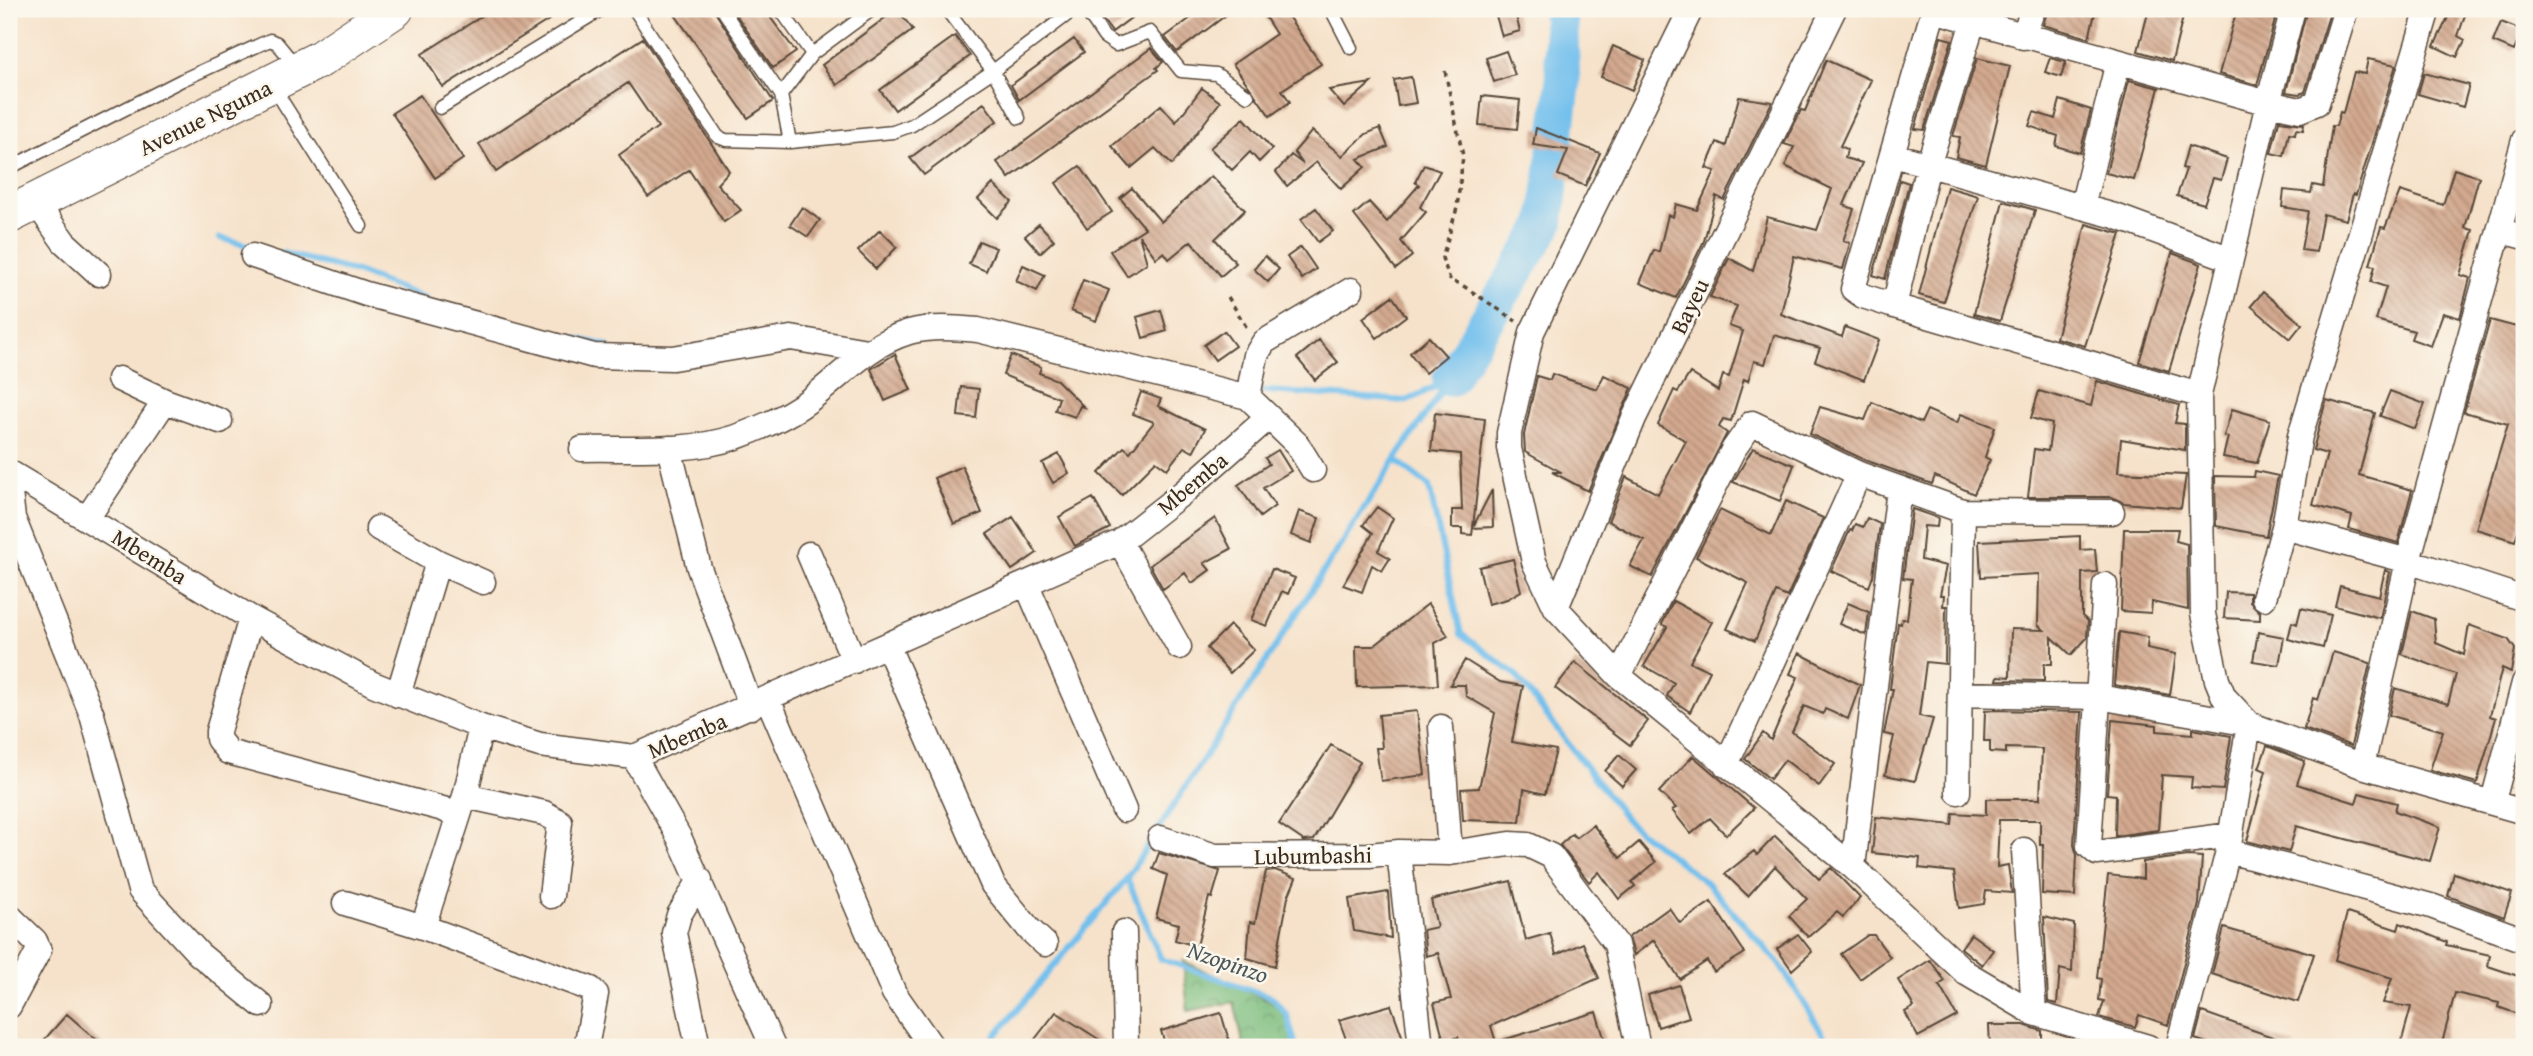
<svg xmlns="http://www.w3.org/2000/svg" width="2533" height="1056" viewBox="0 0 2533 1056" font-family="'Gentium Book Plus',serif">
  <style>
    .forest { fill: url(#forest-crowns); stroke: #5c744e; stroke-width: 2 }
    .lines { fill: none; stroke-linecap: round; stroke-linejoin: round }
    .stream { stroke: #73c0ed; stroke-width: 6 }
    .river { stroke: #73c0ed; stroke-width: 35 }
    .building { fill: url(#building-back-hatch) }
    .service-casing { stroke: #574638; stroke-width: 15 }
    .minor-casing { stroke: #574638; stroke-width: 27 }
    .primary-casing { stroke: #574638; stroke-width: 39 }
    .path { stroke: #574638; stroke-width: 3.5; stroke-dasharray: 5 5; stroke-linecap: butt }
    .service { stroke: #fff; stroke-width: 12 }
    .minor { stroke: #fff; stroke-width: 24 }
    .primary { stroke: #fff; stroke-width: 37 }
    .labels { text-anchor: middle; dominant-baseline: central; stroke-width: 5; stroke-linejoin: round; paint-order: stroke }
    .street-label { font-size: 23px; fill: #3b2a1e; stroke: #fbf7ec }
    .water-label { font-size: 24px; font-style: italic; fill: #4c575c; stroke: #fbf7ec }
  </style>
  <defs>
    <pattern id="forest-crowns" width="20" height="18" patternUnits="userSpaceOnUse" patternTransform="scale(1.75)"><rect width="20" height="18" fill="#7dbd7e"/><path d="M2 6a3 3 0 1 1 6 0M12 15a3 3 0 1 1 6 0" fill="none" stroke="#689a67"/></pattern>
    <pattern id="building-back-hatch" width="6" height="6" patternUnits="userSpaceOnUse" patternTransform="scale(1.75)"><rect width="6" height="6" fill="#d3a98f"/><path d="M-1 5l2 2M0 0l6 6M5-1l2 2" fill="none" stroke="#ac8a74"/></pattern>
  </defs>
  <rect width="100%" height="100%" fill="#fbf7ec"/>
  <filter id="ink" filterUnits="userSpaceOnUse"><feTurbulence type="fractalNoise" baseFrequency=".0143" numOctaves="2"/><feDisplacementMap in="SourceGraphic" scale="14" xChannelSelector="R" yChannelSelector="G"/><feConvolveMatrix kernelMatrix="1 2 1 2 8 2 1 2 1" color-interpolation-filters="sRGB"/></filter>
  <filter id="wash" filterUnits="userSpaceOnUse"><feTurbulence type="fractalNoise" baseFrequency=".00686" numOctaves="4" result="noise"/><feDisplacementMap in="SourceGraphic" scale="28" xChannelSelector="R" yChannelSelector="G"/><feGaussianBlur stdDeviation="1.57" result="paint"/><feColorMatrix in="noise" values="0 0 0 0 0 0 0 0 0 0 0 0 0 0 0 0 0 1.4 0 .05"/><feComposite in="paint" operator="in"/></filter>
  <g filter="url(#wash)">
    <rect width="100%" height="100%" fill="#f6e2ca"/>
    <path class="forest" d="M1183,961L1278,1005L1292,1029L1293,1047H1244L1234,1002L1188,1011Z"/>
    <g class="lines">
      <path class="stream" d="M220,238L254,247
        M282,253L356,272L425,298
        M573,338L607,346
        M1255,390L1407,401L1450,379
        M1395,460L1429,486L1461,634L1515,674L1629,823L1709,885L1781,966L1831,1047
        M1127,878L1161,959L1272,997L1287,1015L1296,1047
        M986,1047L1127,878L1395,460L1449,380"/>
      <path class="river" d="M1450,379L1546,224L1563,86L1560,9"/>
    </g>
    <g id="blocks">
      <path class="building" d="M493,9H566L443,87L422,54Z
        M671,9H713L773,101L748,118Z
        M732,9H764L796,52L773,68Z
        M897,9L913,30L837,85L822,65Z
        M1107,9H1143L1112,32L1099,15Z
        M1203,9H1234L1177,52L1165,37Z
        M1260,9H1283L1321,64L1282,90L1290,102L1270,116L1233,64L1276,34Z
        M1494,9H1514L1520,31L1502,36Z
        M2048,9H2096L2089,38L2043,25Z
        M2149,9H2185L2172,61L2138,51Z
        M2237,9H2278L2257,85L2219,74Z
        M2307,9H2331L2305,92L2299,94L2286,92Z
        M2452,9L2466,12L2458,36L2465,40L2457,57L2434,46Z
        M2501,22L2522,30L2514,51L2493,42Z
        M955,36L970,56L895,110L880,90Z
        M1941,37L1952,40L1924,130L1915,129Z
        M643,38L729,171L717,184L741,210L724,222L689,170L648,197L619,155L658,127L628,83L496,172L479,144Z
        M1074,39L1084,52L1019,100L1011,85Z
        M1613,46L1645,60L1632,90L1601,77Z
        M1151,48L1163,62L1156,68L1158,70L1009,178L997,162Z
        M1506,51L1515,75L1494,82L1486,58Z
        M1977,58L2010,66L1986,165L1956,157L1960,137L1953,136Z
        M2050,58L2066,62L2061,77L2045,72Z
        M2368,59L2396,65L2356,195L2353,194L2346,220L2323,214L2316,252L2301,250L2308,211L2282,207L2284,190L2311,193L2313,185L2323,187L2332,126H2336L2340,112L2343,113L2354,72L2365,74Z
        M1826,60L1871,80L1840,146L1847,149L1845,158L1862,163L1844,205L1854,209L1843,241L1850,243L1843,269L1794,256L1781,314L1842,337L1845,327L1879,340L1864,380L1815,361L1820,348L1774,335L1765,364L1754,361L1748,381L1744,379L1731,421L1723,419L1719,427L1727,433L1652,577L1630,566L1644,540L1608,521L1626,477L1658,494L1686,441L1658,425L1674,390L1678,392L1690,373L1718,391L1723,375L1729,377L1743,331L1729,326L1737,306L1710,297L1729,258L1753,271L1767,217L1817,230L1832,189L1785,166L1794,147L1784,144L1801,110L1805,111Z
        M2424,73L2469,85L2463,107L2418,94Z
        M1411,77L1416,103L1398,106L1394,80Z
        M2129,80L2159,88L2134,180L2106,173Z
        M1371,83L1344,107L1329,90Z
        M1202,88L1220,102L1172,165L1155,148L1131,168L1112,146L1161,105L1176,122Z
        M420,95L463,159L435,178L392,113Z
        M1482,96L1520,100L1517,129L1479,125Z
        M1739,97L1772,102L1724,200L1716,196L1704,241L1676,298L1640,283L1654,250L1659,252L1668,215L1673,217L1676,204L1697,210L1715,171L1706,168L1717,142L1726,146Z
        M2060,100L2091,110L2080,153L2056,146L2058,136L2029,126L2034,112L2055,119Z
        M984,103L997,121L924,175L910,158Z
        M1244,118L1272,149L1259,162L1250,152L1232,170L1210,148Z
        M2279,121L2304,124L2303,130L2296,129L2295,134L2289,133L2284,156L2271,153Z
        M1380,128L1388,147L1358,159L1365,167L1341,189L1316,162L1287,186L1276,172L1291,155L1303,164L1294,152L1312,131L1342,156L1366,134Z
        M1536,128L1600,153L1585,186L1558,175L1568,150L1533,145Z
        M2188,146L2227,159L2221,180L2213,178L2204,204L2177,196L2186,169L2182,168Z
        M1424,165L1440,171L1420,207L1426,212L1401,241L1412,256L1396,269L1354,215L1369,202L1387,222L1419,185L1415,182Z
        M1080,166L1112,212L1087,228L1056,183Z
        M2454,169L2479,177L2465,228L2473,230L2460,275L2470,278L2460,318L2443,313L2431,346L2411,339L2414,331L2376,320L2386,287L2371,282L2375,266L2370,265L2381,227L2385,228L2400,191L2443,205Z
        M1211,176L1245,210L1215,239L1236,263L1221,276L1191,241L1169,259L1164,252L1156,258L1139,235L1147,263L1127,276L1110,251L1145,228L1120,198L1132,188L1161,222Z
        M1900,180L1909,183L1885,279L1873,275Z
        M993,184L1012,202L997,218L978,199Z
        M1947,187L1978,196L1944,302L1919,295Z
        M2003,201L2035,210L2000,321L1974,314Z
        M802,207L820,220L808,237L790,225Z
        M1316,208L1333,231L1318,242L1301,219Z
        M1039,224L1054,240L1040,253L1025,236Z
        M2086,224L2121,234L2085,346L2056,338Z
        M880,230L897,247L876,269L858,251Z
        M979,241L996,248L986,271L969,264Z
        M1301,247L1316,269L1302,279L1287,257Z
        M2172,253L2201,264L2169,371L2139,362Z
        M1265,256L1279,269L1268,282L1254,269Z
        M1023,265L1045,275L1037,291L1016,281Z
        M1083,280L1109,290L1096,321L1071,311Z
        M2263,292L2302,324L2290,339L2251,306Z
        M1392,296L1406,316L1377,338L1363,318Z
        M1161,310L1167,331L1143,338L1137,317Z
        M2490,320L2524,329V510L2515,541L2476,529L2508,424L2464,412Z
        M1224,331L1235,346L1215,360L1204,345Z
        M1429,337L1446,356L1425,373L1410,353Z
        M1319,340L1338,362L1315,380L1297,358Z
        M895,354L911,390L885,401L871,369Z
        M1011,355L1041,367L1039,373L1057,380L1084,407L1080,406L1075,417L1055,410L1059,398L1003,375Z
        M1552,374L1597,389L1604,375L1632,388L1588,491L1552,472H1561L1525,452L1524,435L1537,376L1550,380Z
        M2097,381L2179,405L2175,423L2185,424V450L2121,439L2118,472L2186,475L2181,508L2124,503L2112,497H2028L2034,449L2048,451L2052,424L2031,418L2039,391L2091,406Z
        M961,387L979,389L976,418L958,416Z
        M2390,391L2425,404L2415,429L2380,416Z
        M1141,392L1161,399L1158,406L1205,429L1193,452L1184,447L1167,469L1156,461L1122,495L1099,473L1124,447L1130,452L1154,422L1133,414Z
        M2326,400L2375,413L2359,475L2412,490L2398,543L2349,529L2352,516L2313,505L2327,454L2313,450Z
        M1872,402L1921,423L1927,410L1957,423L1961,414L1995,427L1985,457L1990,460L1974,494L1935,476L1932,484L1865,460L1810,434L1820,407L1865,420Z
        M2232,409L2270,420L2257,463L2223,457L2228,437L2224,436Z
        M1435,413L1485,419L1473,527L1492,490L1493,527L1473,528L1472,535L1462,534V528H1452V510H1462L1460,454L1431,451Z
        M1753,448L1794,465L1780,501L1733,482Z
        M1278,450L1291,471L1263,488L1275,506L1260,517L1238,485L1269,464L1265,458Z
        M1059,454L1069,473L1053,483L1042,463Z
        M962,466L982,513L954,524L934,478Z
        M2255,471L2278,476L2266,536L2216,526L2215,476L2254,477Z
        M1093,498L1110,528L1075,546L1059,517Z
        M1786,501L1823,518L1787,597L1776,592L1755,641L1727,629L1748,583L1696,557L1720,510L1771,535Z
        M1377,507L1393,518L1378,551L1390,558L1382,571L1372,565L1362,592L1343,585L1373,533L1363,525Z
        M1912,509L1938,518L1937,527L1924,526L1921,560L1946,566L1940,595H1944L1943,606H1946L1945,664L1926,662L1919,716L1933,719L1915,781L1885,775L1894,736L1884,734L1893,689H1890L1898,623L1901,624L1902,619H1907L1912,579L1903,578Z
        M1299,511L1319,518L1311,543L1291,535Z
        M1013,517L1037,553L1012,570L987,534Z
        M1215,518L1231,549L1204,563L1210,570L1192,583L1185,573L1163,589L1150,565Z
        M1867,518L1880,524L1873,576L1869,587L1831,571L1850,530L1852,531L1855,524L1863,527Z
        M2124,529H2178L2176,541L2187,544L2188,610L2152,602L2151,613L2121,611Z
        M2080,536V550L2095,549L2097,572L2082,573V616L2088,621L2087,638L2071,655L2052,637V664H2044V681L1997,680L1998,676L2010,677L2011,629L2044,630L2038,625L2039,574L1981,577L1979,541Z
        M1513,559L1521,591L1507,599L1488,604L1479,567Z
        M1272,569L1295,578L1288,594L1282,591L1267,626L1251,620Z
        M2385,570L2390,572L2380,618L2335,606L2340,586L2379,596Z
        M2226,592L2250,593V602L2260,612V620L2224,618Z
        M1673,601L1712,622L1690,662L1710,671L1690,712L1667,696L1674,683L1644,666L1667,627L1662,624Z
        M1848,603L1869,612L1866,635L1839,624Z
        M1428,604L1448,636L1435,643L1438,685L1357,687L1356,646H1374Z
        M2301,608L2331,615L2323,648L2288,639L2292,622L2297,624Z
        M2412,611L2434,619L2436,643L2464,655L2469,625L2508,639L2515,649L2511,672L2502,668L2490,716L2496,718L2477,783L2430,770L2443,731L2389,715L2395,688L2448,704L2456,674L2402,654Z
        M1230,625L1254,650L1230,673L1207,648Z
        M2119,632L2148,637L2147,648L2176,654L2170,695L2114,685Z
        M2258,632L2284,637L2279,665L2253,661Z
        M2333,652L2370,663L2351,746L2304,729L2313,698L2318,700Z
        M1799,653L1860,685L1848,719L1825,709L1823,714L1804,706L1792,732L1835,764L1819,786L1785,760L1770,779L1745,759L1763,733L1771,740L1798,677L1790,674Z
        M1465,660L1500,682L1523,686L1512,742L1556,750L1545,794L1524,789L1520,822L1463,820L1461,789L1479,788L1495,713L1466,696L1465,685H1450Z
        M1575,662L1648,721L1630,745L1555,688Z
        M1994,710L2082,712L2074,845L2077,855L2075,896L2042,894L2043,845H2040V820H1999L1997,867L2008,865L2012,893L1986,891L1984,904L1959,908L1954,872L1919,868L1920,858L1872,853L1876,817L1952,825L1953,813L1986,815V799H2040L2042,749L2006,748V753L1990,752V741H1984L1985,711Z
        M1417,711L1425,775L1381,781L1376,748H1382L1379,715Z
        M2112,720L2157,725V731L2193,734V729L2231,736L2223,790L2191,788L2192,777L2162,775L2158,830L2115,836L2116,795L2107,794Z
        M1331,745L1360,762L1314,840L1304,841L1279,824Z
        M2267,746L2305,761L2297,784L2356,803L2359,793L2397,803L2395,811L2440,827L2430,861L2296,826L2289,852L2247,841L2266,771L2259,768Z
        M1619,755L1636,770L1622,786L1605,771Z
        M1693,756L1754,808L1726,835L1710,818L1691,834L1672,810L1676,808L1659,792Z
        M1593,825L1620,858L1639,842L1656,862L1632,882L1635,886L1619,899L1599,872L1589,882L1560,845L1572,834L1576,838Z
        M1775,836L1819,879L1831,868L1860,898L1843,917L1837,912L1808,937L1789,916L1807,899L1775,866L1748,896L1725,874L1754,851L1757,855Z
        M1159,853L1220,871L1212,898L1209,897L1197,946L1175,940L1179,924L1156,918L1167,875L1153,869Z
        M2188,856L2202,857L2199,904L2168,1025L2139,1015L2135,1027L2099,1017L2104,1001L2099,1000L2101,979L2097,978L2108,875L2143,879V862Z
        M1275,870L1296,878L1288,897L1275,966L1247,958L1250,922L1255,923L1266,871Z
        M2454,873L2512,893L2504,917L2448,896Z
        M1511,881L1526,940L1550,933L1556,955L1583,943L1599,978L1491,1026L1496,1042L1596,1012L1607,1047H1461L1458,1037L1444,1041L1434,1003L1451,999L1438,953L1426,956L1423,930L1437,927L1431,900Z
        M1388,892L1391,938L1354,931L1349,899Z
        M1711,902L1745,953L1714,972L1707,961L1680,979L1654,940L1634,955L1629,937L1669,908L1680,923Z
        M2347,913L2398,930L2400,923L2447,942L2446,945L2490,955L2488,966L2524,978V1016L2498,1007L2499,1003L2455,993L2441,1047H2400L2411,1007L2383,1003L2392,978L2335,960Z
        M2044,917L2074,924L2072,972L2060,969L2057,1004L2048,1002Z
        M2224,928L2314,954L2298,1002L2212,974Z
        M1798,934L1812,952L1792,970L1777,949Z
        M1971,934L1993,950L1982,965L1961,948Z
        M1868,935H1874L1890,957L1860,979L1841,954Z
        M1930,960L1945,981L1939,985L1957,1016L1918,1037L1905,1012L1914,1007L1898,980Z
        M1679,985L1689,1017L1658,1027L1648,995Z
        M1391,1005L1406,1047H1349L1339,1020Z
        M1056,1012L1111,1047H1029Z
        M2202,1012L2295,1045V1047H2219L2195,1039Z
        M1221,1013L1230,1044L1219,1047H1166L1161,1031Z
        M67,1014L105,1047H53L44,1040Z
        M1989,1025H2024L2042,1031V1047H1990Z"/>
    </g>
  </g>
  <g filter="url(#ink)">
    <use href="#blocks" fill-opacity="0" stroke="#574638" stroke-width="2"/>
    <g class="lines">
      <g class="service-casing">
        <path id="service" d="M634,9L718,137L726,140L790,142L893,132L912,125L993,71L1075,9
          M722,9L781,95L790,142
          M780,9L812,54L781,95
          M946,9L993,71L1019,118
          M1085,9L1104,37L1116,45L1150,32L1181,71L1216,74L1248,96
          M1331,9L1351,48
          M812,54L873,9
          M272,85L361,226
          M440,108L602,9
          M9,168L182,80L270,40L277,43L296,66"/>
      </g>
      <g class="minor-casing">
        <path id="minor" d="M1691,9L1532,332L1509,433V448L1534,562L1556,608L1619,676L1853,867L1966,973L2034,1013L2148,1047
          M1934,9L1853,289L1863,296L1894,306L2199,395L2268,103L2300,110L2317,103L2346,9
          M1933,10L2268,103L2293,9
          M2023,37L2033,9
          M1893,155L2115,216L2231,259
          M35,201L64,242L99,274
          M2082,207L2118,62
          M2501,231L2524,237
          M253,256L366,294L594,356L673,358L791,338L867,351
          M1894,306L1928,166L1977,9
          M119,379L165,401L220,421
          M1248,397L1256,355L1264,342L1351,290
          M669,448L699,568L751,707
          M582,449C632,448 688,453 736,437C761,428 792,414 812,398C844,373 869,344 909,332C931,326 955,328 978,330L1248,397L1297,444L1313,470
          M9,472L251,618L373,684L481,727L540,745L634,757L1120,542L1185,491L1269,417
          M9,484L13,518L92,715L140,890L199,954L261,1005
          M88,517L165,401
          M2284,527L2408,561L2524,599
          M378,528L438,562L483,582
          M1120,542L1179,647
          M809,554L854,661
          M1027,585L1124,810
          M2105,585L2089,846L2097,853L2231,835
          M2264,598L2284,527L2300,436L2428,9
          M1556,608L1634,418L1834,9
          M251,618L218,731V739L228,752L443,809L458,816
          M888,647L993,885L1030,930L1045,944
          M1619,676L1733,450L1752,423L1859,474L1963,511L2112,512
          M1960,694L2099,697L2249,724L2362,766L2524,812
          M398,695L438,562
          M768,699L894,993L932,1047
          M1441,727L1450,853
          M634,757L679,837L773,1047
          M1726,765L1859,474
          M2362,766L2408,561L2524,140
          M1958,792L1963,511
          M465,796L544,813L560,822L551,896
          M2493,801L2524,683
          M1160,838L1215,856L1369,855L1399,852L1421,1047
          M2024,850L2034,1013
          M2228,851L2431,906L2524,940
          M1399,852L1450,853L1510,844L1528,845L1551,856L1616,944L1638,1047
          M1853,867L1899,489
          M345,903L423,927L591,989L596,994L586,1047
          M9,916L35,941L39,950L9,1006
          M423,927L465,796L481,727
          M1124,932L1126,1047
          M696,1037L674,933L679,915L700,880
          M2178,1047L2228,851L2249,724L2224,697L2217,680L2203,614L2199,395"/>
      </g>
      <g class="primary-casing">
        <path id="primary" d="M9,215L320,59L395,9"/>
      </g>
      <path class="path" d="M1445,71L1463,156L1457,208L1442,258L1451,282L1459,283L1516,321
        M1228,297L1247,328"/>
      <use href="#service" class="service"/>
      <use href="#minor" class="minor"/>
      <use href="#primary" class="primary"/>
    </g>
  </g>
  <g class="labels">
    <g class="street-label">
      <text transform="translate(205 117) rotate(-26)">Avenue Nguma</text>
      <text transform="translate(1689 306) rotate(-64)">Bayeu</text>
      <text transform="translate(1192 483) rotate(-40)">Mbemba</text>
      <text transform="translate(150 556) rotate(32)">Mbemba</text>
      <text transform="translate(687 735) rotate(-23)">Mbemba</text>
      <text transform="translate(1313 855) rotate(-1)">Lubumbashi</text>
    </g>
    <g class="water-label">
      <text transform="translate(1228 962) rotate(19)">Nzopinzo</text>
    </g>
  </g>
  <rect width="2533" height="1056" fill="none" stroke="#fbf7ec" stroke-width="35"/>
</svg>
